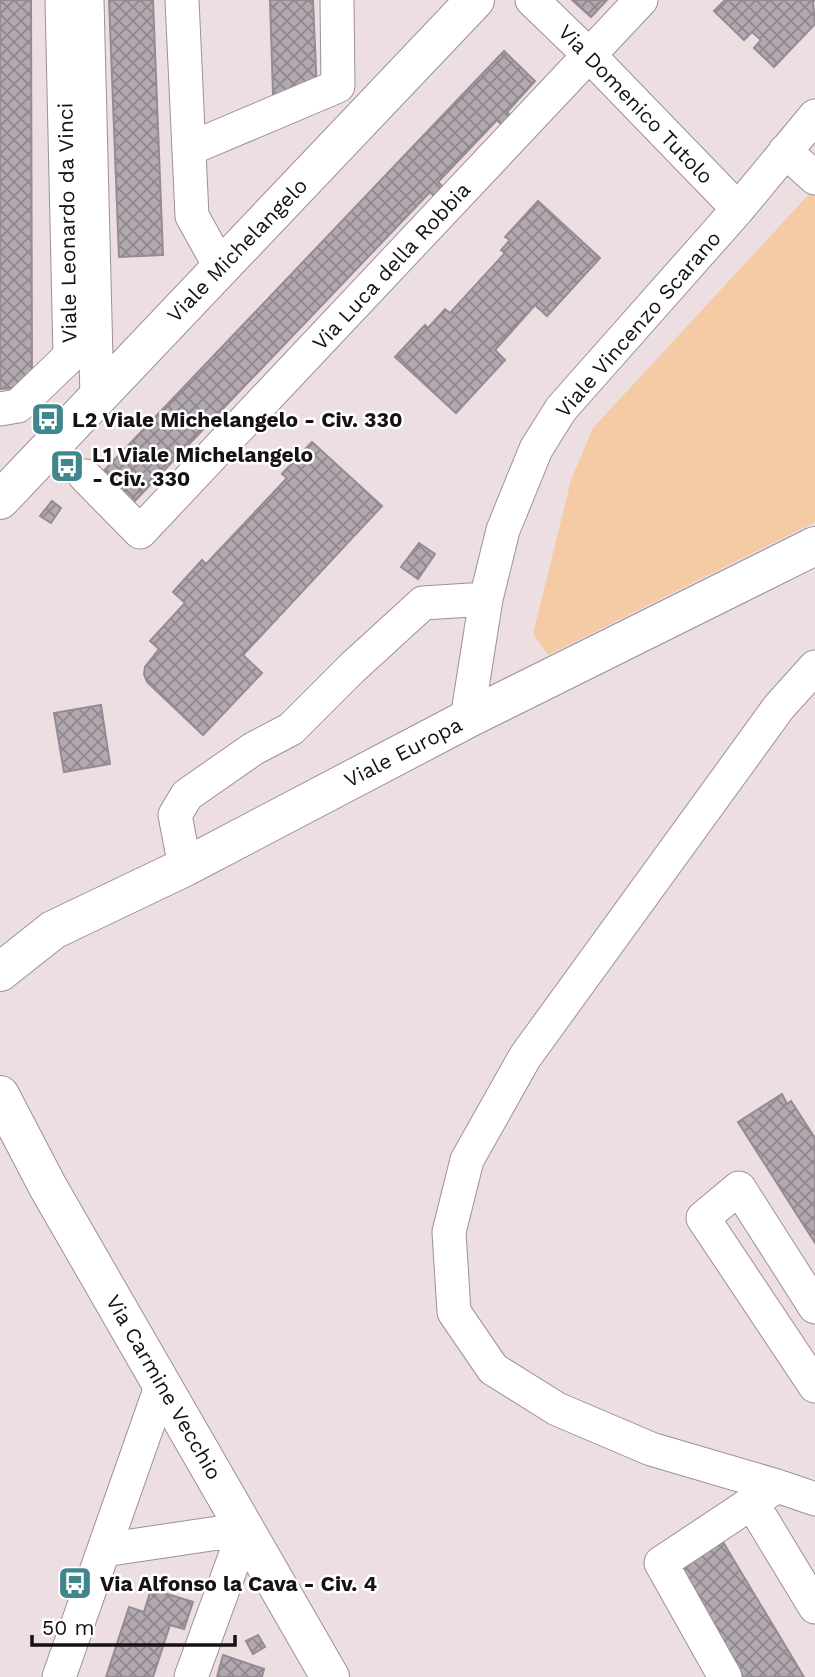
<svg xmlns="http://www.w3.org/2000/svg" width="815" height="1677" viewBox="0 0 815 1677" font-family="'Work Sans',sans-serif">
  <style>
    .grass { fill: #f4cba4 }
    .building { fill: url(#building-cross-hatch); stroke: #958b94; stroke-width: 2 }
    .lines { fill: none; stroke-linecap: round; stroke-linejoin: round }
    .minor-casing { stroke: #9e9094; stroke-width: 35 }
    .tertiary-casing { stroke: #9e9094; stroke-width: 40 }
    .minor { stroke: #fff; stroke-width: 33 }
    .tertiary { stroke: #fff; stroke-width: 38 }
    .labels { text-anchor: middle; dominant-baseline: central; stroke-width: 5; stroke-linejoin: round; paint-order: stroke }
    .street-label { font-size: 21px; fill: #161112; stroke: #fff }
    .poi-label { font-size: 21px; font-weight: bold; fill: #161112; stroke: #fff; text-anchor: start }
  </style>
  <defs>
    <pattern id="building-cross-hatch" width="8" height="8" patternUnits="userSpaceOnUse" patternTransform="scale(1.75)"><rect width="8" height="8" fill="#b2a8b0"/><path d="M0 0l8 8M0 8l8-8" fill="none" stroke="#90878e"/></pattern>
  </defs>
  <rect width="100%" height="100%" fill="#eddee1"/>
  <path class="grass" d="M811,192L815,196V522L548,655L533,634L571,480L593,428Z"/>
  <path class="building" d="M0,0H31L32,387L0,389Z
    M109,0H153L163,255L119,257Z
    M270,0H313L317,93L273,94Z
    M572,0H607L591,17Z
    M725,0H815L813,2L815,24L774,67L754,48L761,40L752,32L744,40L714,11Z
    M504,51L535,81L507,112L511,116L502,125L497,120L438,182L443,187L434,196L430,192L130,506L99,476Z
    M538,201L600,258L547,316L535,305L495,350L505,360L456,413L395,357L425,325L428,328L445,309L450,313L505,253L501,250L510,240L505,237Z
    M312,442L382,506L243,655L262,673L203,735L147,682L144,674L145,667L159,649L150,641L185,603L173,592L202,560L206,564L287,478L282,474Z
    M52,501L61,508L51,523L40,516Z
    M419,543L435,554L418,579L401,567Z
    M101,705L110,764L64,772L54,713Z
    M782,1094L787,1104L791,1101L815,1138V1243L738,1122Z
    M723,1542L804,1677H743L679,1568Z
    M151,1589L193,1602L184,1629L170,1625L153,1677H106L129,1607L144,1612Z
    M258,1635L265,1647L253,1654L246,1641Z
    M223,1655L264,1669L262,1677H217Z"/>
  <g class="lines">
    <g class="minor-casing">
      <path id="minor" d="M87,0L97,398
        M182,0L192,216L221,268
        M532,0L589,55L738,209
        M189,149L338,86L337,0
        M785,151L815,178
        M0,409L18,406L70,356L62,0
        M85,476L140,532L641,0
        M815,667L779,707L525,1057L467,1160L449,1232L454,1312L493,1369L557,1409L651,1449L777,1486L815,1499
        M467,719L486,599L503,530L536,449L561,409L738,209L815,116
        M185,867L175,815L187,795L253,749L291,729L352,668L423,603L486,599
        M815,1307L739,1188L703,1218L815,1386
        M752,1503L815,1607
        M104,1550L245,1529L191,1677
        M59,1677L162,1384
        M725,1677L661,1563L777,1486"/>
    </g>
    <g class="tertiary-casing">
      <path id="tertiary" d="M0,500L475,0
        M0,972L53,930L185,867L467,719L815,546
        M0,1095L48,1187L330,1677"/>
    </g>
    <use href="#minor" class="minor"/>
    <use href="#tertiary" class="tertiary"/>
  </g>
  <defs>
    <g id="bus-square" transform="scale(1.75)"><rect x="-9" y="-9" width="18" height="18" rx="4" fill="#3f868d" stroke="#fff"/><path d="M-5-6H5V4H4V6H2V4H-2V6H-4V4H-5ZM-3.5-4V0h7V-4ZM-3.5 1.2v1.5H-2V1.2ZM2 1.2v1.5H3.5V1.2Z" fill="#fff"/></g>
  </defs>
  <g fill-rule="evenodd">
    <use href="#bus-square" x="48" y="419"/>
    <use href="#bus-square" x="67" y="466"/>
    <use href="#bus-square" x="75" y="1583"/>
  </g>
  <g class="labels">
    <g class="street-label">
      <text transform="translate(636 104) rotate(46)">Via Domenico Tutolo</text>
      <text transform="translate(67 223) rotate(-91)">Viale Leonardo da Vinci</text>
      <text transform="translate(237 250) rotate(-46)">Viale Michelangelo</text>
      <text transform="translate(391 266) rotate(-47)">Via Luca della Robbia</text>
      <text transform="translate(638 324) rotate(-49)">Viale Vincenzo Scarano</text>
      <text transform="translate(403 752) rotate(-27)">Viale Europa</text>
      <text transform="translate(164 1387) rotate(60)">Via Carmine Vecchio</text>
    </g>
    <g class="poi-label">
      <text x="72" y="419">L2 Viale Michelangelo - Civ. 330</text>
      <text x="92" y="454">L1 Viale Michelangelo<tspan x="92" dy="24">- Civ. 330</tspan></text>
      <text x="100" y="1583">Via Alfonso la Cava - Civ. 4</text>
    </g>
  </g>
  <path d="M32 1635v10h203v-10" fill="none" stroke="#161112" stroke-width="3.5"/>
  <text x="42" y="1635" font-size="21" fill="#161112" stroke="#ffffff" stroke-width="5" paint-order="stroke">50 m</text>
</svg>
